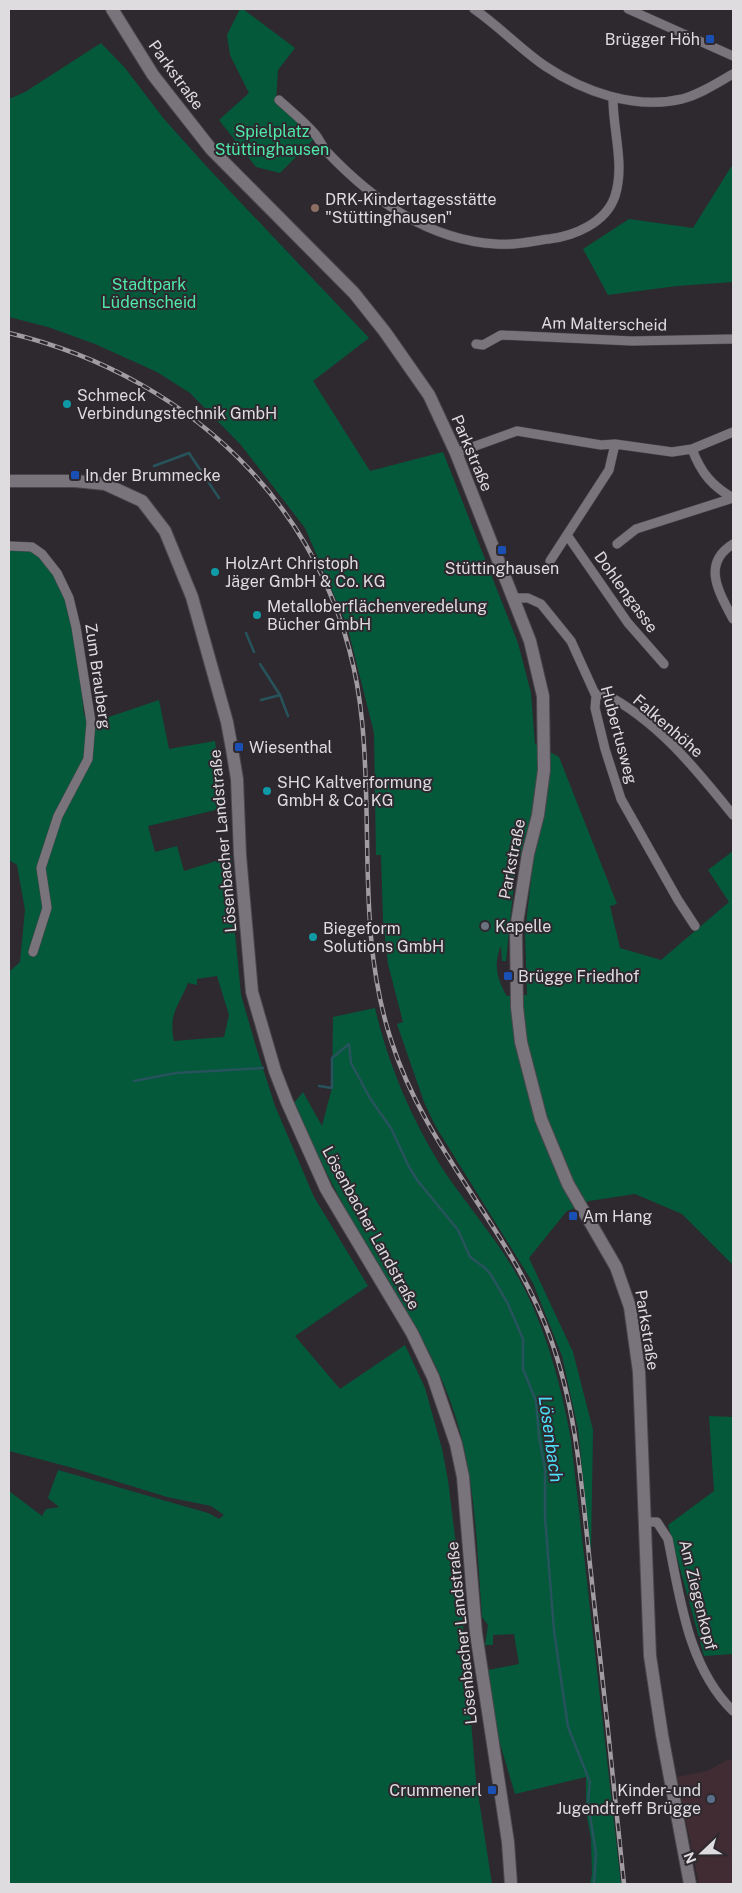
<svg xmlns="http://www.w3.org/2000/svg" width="742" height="1893" viewBox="0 0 742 1893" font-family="'Public Sans',sans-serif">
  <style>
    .education { fill: #402c32 }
    .green { fill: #04593b; fill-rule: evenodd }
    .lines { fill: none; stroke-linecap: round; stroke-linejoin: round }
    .stream { stroke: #27535c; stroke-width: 2.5 }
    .street-casing { stroke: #4a474c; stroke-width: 10 }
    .secondary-casing { stroke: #4a474c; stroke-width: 14 }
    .street { stroke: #79747b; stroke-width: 9 }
    .secondary { stroke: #79747b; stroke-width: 12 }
    .rail-casing { stroke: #a09ca1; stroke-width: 4.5 }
    .rail { stroke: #2e292f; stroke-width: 2.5; stroke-dasharray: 8; stroke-linecap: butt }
    .transit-dot { fill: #1a4fb4; stroke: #2e292f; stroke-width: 2 }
    .education-dot { fill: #8d6e63; stroke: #2e292f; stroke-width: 2 }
    .culture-dot { fill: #0f9aa8; stroke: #2e292f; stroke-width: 2 }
    .worship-dot { fill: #6b7280; stroke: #2e292f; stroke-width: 2 }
    .service-dot { fill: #5c6f8a; stroke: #2e292f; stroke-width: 2 }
    .labels { text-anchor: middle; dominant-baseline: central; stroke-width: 4; stroke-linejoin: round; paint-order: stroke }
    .poi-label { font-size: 16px; fill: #dfdce0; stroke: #2e292f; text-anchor: start }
    .street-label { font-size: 16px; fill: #dfdce0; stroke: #2e292f }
    .park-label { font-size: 16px; fill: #4fe9a9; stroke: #2e292f }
    .water-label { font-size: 18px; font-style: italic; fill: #4ee0fb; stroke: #2e292f }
  </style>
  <rect width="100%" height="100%" fill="#2e292f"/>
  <path class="education" d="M729,1759L733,1762V1884H699L677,1777L707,1771Z"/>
  <path class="green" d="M240,9H243L295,48L278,70L276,102L314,139L280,173L256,167L219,120L249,93L230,55L227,35Z
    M101,43L125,68L164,119L207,167L369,338L313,381L370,471L443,452L518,643L531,693L535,744L559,757L617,904L610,906L620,948L661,960L729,902L708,870L733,851V1265L682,1214L635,1194L589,1201L566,1212L529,1258L573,1352L593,1430L591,1553L578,1429L562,1356L533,1283L436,1127L424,1102L397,1024L403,1022L388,964L383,919L381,855H376L374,733L347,625L305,528L241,445L190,393L157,372L95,344L48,327L9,317V99L25,92ZM517,855L533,862L525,933L527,995L507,996C497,980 493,963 501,946L502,961H506Z
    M731,167H733V282L677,286L608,295L583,249L629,219L693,228Z
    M9,548L32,550C39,557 50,566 56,575C79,612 80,672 84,715L88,716V724L159,700L169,749L215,741L224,808L148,826L155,852L177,846L184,871L232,856L233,913L241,995L257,1050L275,1106L314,1197L368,1286L295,1336L340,1389L405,1345L425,1388L442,1449L448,1480L457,1553L476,1781L492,1884H9V1491L42,1516L46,1509L59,1507L48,1498L58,1470L208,1513L219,1519L224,1515L211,1506L167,1497L73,1468L9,1451V972L20,962L25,910L17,865L9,860ZM217,976L229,1015L224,1037L174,1041C168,1013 179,1006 188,983L197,985V979Z
    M375,1008C389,1068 414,1125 448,1177C475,1215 506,1251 526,1292C549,1339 562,1390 571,1440L621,1884H590L592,1874L591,1839L586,1810V1777L515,1794L495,1727L488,1670L519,1664L514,1634L493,1635V1645H485L488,1625L482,1617C477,1551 476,1482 456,1418C436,1352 394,1291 358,1231C334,1190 313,1146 294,1103L303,1092L322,1126L332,1088L333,1017Z
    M709,1416L733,1417V1654L704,1656L668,1525L714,1491Z"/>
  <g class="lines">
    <path class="stream" d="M154,466L189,453L219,498
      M246,633L254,652
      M260,664L280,695L288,716
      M261,700L280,695
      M134,1081L176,1073L263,1068
      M319,1086L332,1088V1058L349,1044L351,1063L371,1100L391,1128L408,1165L417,1180L458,1230L470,1257L484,1267L491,1275L508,1304L523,1339V1369L536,1401L539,1436L545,1469V1517L554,1631L568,1727L590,1782L588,1802L596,1854L594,1884"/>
    <g class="street-casing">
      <path id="street" d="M474,9C499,26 520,49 545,66C584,92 635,110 682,99C701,94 717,83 733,74
        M628,9L733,56
        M279,100C291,111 305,122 315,134C320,140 322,147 328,153C373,200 428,240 496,244C513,246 532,241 549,239C574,236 606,223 615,196C625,165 613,131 613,99
        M476,344L483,345L501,335L632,341L733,339
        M692,449C701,473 712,486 733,498
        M456,453L517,431L601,445L615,444L672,452L692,449L733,432
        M567,535L628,623L664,664
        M617,544L636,529L733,498
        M733,544C701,564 719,592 733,619
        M9,546L32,547L42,554L57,573L69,598L76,627L91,722L88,759L58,816L41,868L47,908L33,952
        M550,561L609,470L615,444
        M514,598H528L541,604L571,641L596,696L595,708L605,749L621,799L678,900L695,926
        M596,696L603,693C657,720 696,769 733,815
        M645,1522H657L668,1539C680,1598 688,1667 733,1711"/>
    </g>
    <g class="secondary-casing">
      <path id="secondary" d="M112,9L153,75L211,149L354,293L385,332L429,395L456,453L530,641L543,696L544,770L538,815L528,854L516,929L517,1007L521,1042L541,1119L568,1184L616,1267L630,1307L639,1372L650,1656L662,1735L690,1884
        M9,481H75L105,484L142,501L165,531L192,597L227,722L232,749L237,779L240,855L252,992L275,1071L287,1102L326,1189L412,1333L433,1377L456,1444L463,1477L476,1633L508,1842L511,1884"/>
    </g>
    <use href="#street" class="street"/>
    <use href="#secondary" class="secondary"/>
    <g class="rail-casing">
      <path id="rail" d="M9,333C198,378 343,522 362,721C373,828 357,936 391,1040C426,1151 511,1229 550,1337C578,1413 582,1494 591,1574C602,1677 614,1781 624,1884"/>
    </g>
    <use href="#rail" class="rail"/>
  </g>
  <g class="transit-dot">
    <rect x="705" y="34" width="10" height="10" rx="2.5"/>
    <rect x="70" y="470" width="10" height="10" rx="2.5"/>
    <rect x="497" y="545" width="10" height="10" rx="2.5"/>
    <rect x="234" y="742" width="10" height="10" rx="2.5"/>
    <rect x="503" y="971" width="10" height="10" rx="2.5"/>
    <rect x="568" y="1211" width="10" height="10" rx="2.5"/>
    <rect x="487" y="1785" width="10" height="10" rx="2.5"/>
  </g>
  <circle class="education-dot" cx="315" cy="208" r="5"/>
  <g class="culture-dot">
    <circle cx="67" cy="404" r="5"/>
    <circle cx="215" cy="572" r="5"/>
    <circle cx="257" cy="615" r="5"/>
    <circle cx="267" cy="791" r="5"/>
    <circle cx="313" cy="937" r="5"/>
  </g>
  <circle class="worship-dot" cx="485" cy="926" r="5"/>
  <circle class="service-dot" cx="711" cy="1799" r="5"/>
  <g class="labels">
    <g class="poi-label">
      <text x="700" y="39" text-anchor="end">Brügger Höh</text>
      <text x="325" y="199">DRK-Kindertagesstätte<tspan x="325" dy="18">"Stüttinghausen"</tspan></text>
      <text x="77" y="395">Schmeck<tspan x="77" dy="18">Verbindungstechnik GmbH</tspan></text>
      <text x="85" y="475">In der Brummecke</text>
      <text x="225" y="563">HolzArt Christoph<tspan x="225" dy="18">Jäger GmbH &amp; Co. KG</tspan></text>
      <text x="502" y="568" text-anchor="middle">Stüttinghausen</text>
      <text x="267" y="606">Metalloberflächenveredelung<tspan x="267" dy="18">Bücher GmbH</tspan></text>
      <text x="249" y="747">Wiesenthal</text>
      <text x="277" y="782">SHC Kaltverformung<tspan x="277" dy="18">GmbH &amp; Co. KG</tspan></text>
      <text x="495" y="926">Kapelle</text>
      <text x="323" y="928">Biegeform<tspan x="323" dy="18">Solutions GmbH</tspan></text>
      <text x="518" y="976">Brügge Friedhof</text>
      <text x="583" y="1216">Am Hang</text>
      <text x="482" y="1790" text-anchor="end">Crummenerl</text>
      <text x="701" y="1790" text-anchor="end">Kinder- und<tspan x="701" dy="18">Jugendtreff Brügge</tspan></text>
    </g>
    <g class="street-label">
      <text transform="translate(176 75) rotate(54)">Parkstraße</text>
      <text transform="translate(604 324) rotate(1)">Am Malterscheid</text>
      <text transform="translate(472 453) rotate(67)">Parkstraße</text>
      <text transform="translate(626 592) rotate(54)">Dohlengasse</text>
      <text transform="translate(98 676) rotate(82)">Zum Brauberg</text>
      <text transform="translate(668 726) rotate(41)">Falkenhöhe</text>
      <text transform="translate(619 735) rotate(75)">Hubertusweg</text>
      <text transform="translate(223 841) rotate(-95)">Lösenbacher Landstraße</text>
      <text transform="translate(512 859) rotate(-79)">Parkstraße</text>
      <text transform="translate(371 1228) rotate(61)">Lösenbacher Landstraße</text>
      <text transform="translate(647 1330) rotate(81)">Parkstraße</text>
      <text transform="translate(698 1595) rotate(76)">Am Ziegenkopf</text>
      <text transform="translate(462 1633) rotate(-96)">Lösenbacher Landstraße</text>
    </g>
    <g class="park-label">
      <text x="272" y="131">Spielplatz<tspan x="272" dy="18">Stüttinghausen</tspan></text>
      <text x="149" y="284">Stadtpark<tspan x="149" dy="18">Lüdenscheid</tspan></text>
    </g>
    <g class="water-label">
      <text transform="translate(551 1439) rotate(82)">Lösenbach</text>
    </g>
  </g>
  <rect width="742" height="1893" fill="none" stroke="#dfdce0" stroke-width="20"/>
  <g transform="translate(702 1853) rotate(248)" stroke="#2e292f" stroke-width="4" paint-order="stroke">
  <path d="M0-4L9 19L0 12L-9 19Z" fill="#dfdce0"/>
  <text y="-8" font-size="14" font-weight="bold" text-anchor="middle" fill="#dfdce0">N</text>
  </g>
</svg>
